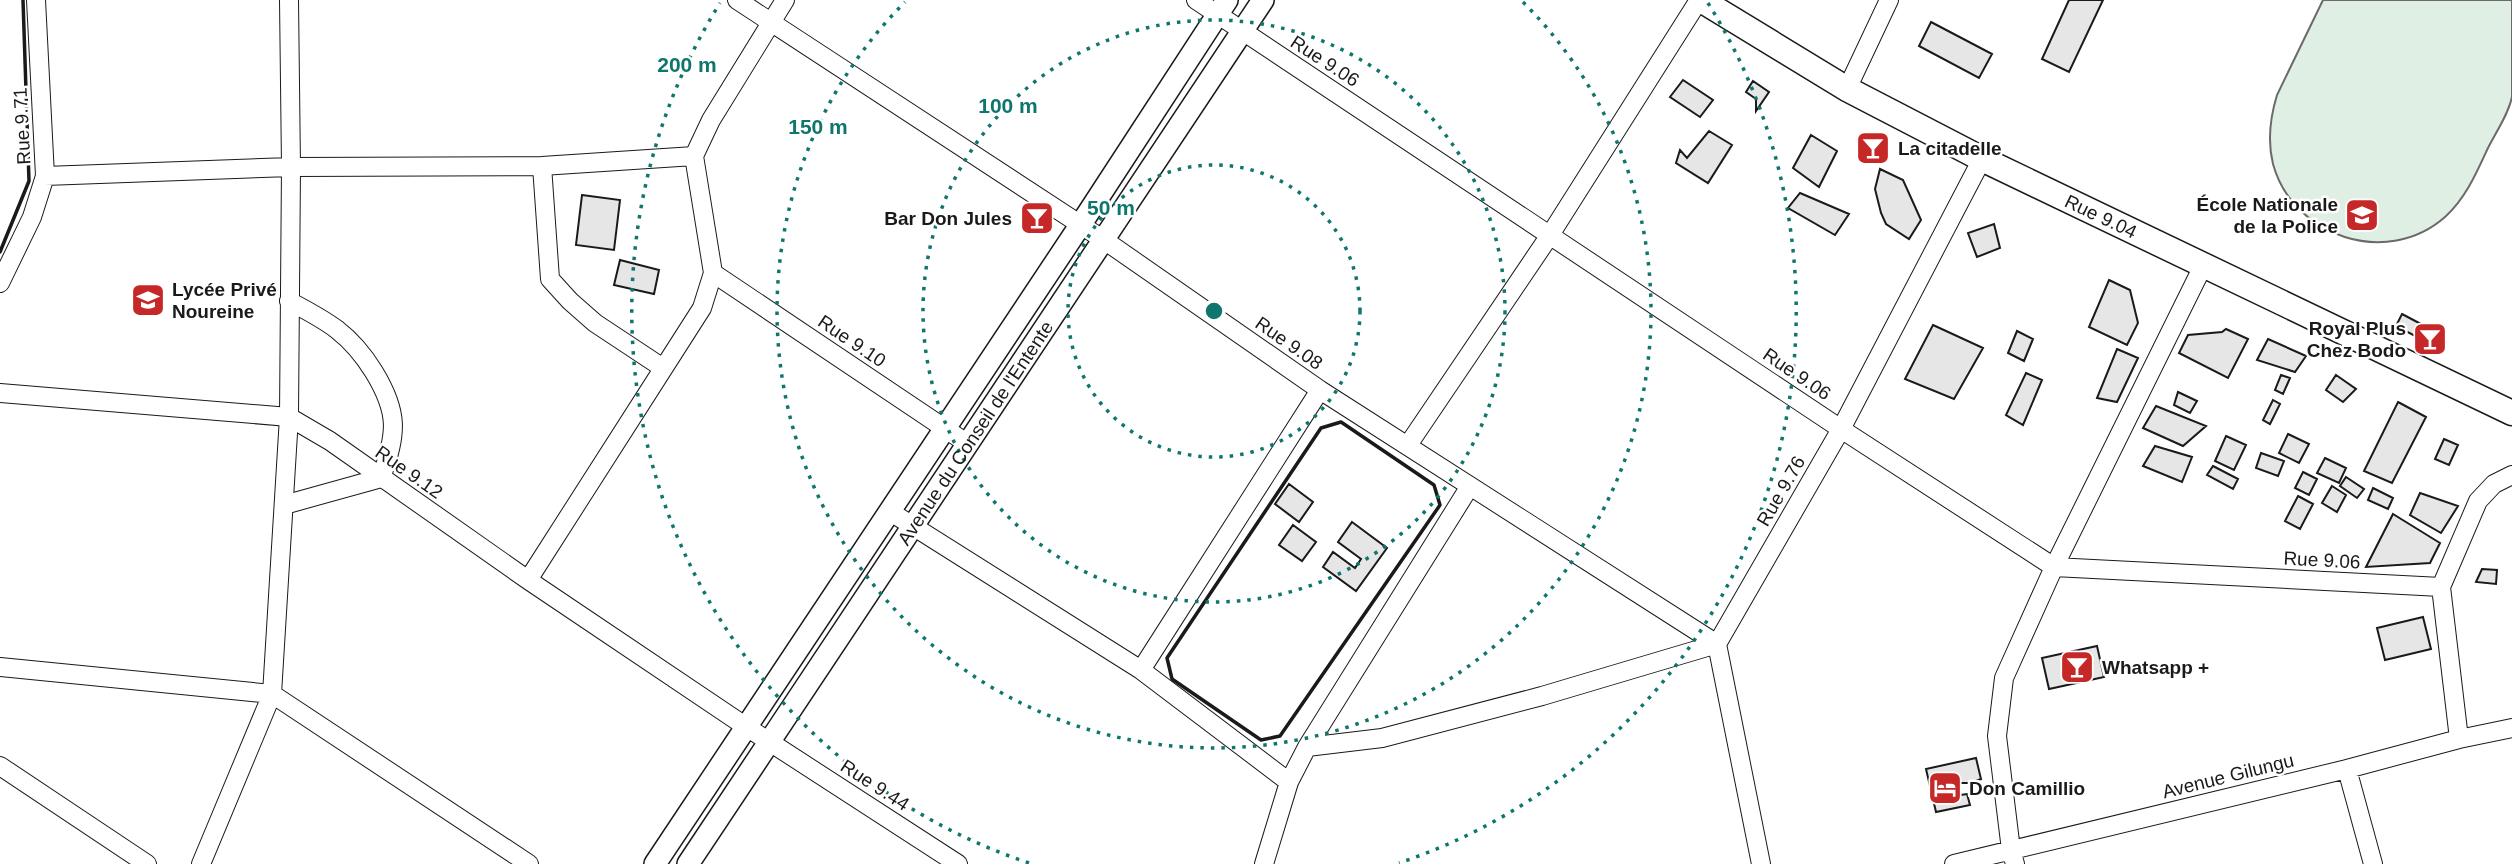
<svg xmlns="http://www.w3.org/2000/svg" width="2512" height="864" viewBox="0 0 2512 864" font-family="Arial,sans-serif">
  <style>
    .green { fill: #e0efe3; stroke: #6a6a6a; stroke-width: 2 }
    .building { fill: #e6e6e6; stroke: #1a1a1a; stroke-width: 2 }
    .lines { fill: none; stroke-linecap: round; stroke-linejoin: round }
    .minor-casing { stroke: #1a1a1a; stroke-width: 20 }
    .tertiary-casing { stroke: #1a1a1a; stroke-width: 24 }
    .secondary-casing { stroke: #1a1a1a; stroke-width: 27 }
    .minor { stroke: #fff; stroke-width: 18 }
    .tertiary { stroke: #fff; stroke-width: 21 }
    .secondary { stroke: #fff; stroke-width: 24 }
    .wall { stroke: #1a1a1a; stroke-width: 3.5 }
    .ring { fill: none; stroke: #0f766e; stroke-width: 3.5; stroke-dasharray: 3.5 7 }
    .labels { text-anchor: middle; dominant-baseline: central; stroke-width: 5; stroke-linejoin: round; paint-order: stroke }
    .street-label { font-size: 19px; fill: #1a1a1a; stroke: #fff }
    .poi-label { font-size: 19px; font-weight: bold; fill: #1a1a1a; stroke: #fff; text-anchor: start }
    .centre { fill: #0f766e; stroke: #fff; stroke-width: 3.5 }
    .ring-label { font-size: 21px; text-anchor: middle; font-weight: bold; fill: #0f766e; stroke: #fff; stroke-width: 5; stroke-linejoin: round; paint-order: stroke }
  </style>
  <rect width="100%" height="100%" fill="#fff"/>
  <path class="green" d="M2323,0H2512C2512,21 2512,43 2512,64C2512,75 2512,86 2512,96C2510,112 2494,135 2487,150C2476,174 2465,199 2445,217C2387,268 2293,237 2273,164C2267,140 2270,118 2277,95Z"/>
  <path class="building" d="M2069,0H2103L2069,72L2042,59Z
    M1931,22L1992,54L1979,78L1919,46Z
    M1683,80L1713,100L1700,117L1670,97Z
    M1753,81L1769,92L1756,111V99L1746,92Z
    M1709,131L1732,145L1708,183L1676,163L1680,150L1687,158Z
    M1811,135L1837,151L1819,187L1793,168Z
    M1880,169L1903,180L1921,220L1909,239L1886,224L1881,213L1875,189Z
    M1800,193L1849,214L1835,235L1788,208Z
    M582,195L620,200L614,250L576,245Z
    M1994,224L2000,248L1977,257L1968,233Z
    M620,260L659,270L654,294L614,285Z
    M2109,280L2130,290L2138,323L2127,345L2089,327Z
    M2402,314L2421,324L2415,336L2396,326Z
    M1933,325L1983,348L1954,399L1905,379Z
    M2226,329L2248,339L2228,378L2179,353L2188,335L2222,332Z
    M2017,331L2033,339L2024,361L2008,353Z
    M2425,331L2441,337L2436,348L2421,341Z
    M2268,339L2306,356L2295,372L2257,360Z
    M2117,349L2138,358L2117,402L2097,398Z
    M2026,373L2042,380L2023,425L2006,415Z
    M2281,375L2290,378L2283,394L2275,390Z
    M2336,375L2356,389L2343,402L2326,390Z
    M2178,392L2197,401L2190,413L2174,405Z
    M2273,400L2280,404L2270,424L2263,420Z
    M2398,402L2426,417L2392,483L2364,471Z
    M2156,406L2206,426L2183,446L2143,428Z
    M2288,434L2309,444L2299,463L2279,453Z
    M2226,436L2246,445L2234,470L2215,461Z
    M2444,439L2458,445L2449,465L2435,459Z
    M2155,446L2192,457L2182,482L2143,466Z
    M2261,453L2284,461L2278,476L2256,468Z
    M2325,458L2346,468L2339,483L2317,473Z
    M2213,466L2238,479L2233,489L2207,475Z
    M2303,472L2317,479L2309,495L2295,488Z
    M2346,477L2364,489L2357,498L2340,486Z
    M1289,484L1313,502L1299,522L1275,504Z
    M2332,486L2346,495L2337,512L2322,503Z
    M2373,488L2393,498L2388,509L2368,500Z
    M2420,493L2458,506L2441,533L2410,515Z
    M2298,496L2313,504L2300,529L2285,521Z
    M2393,514L2440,543L2430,563L2366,567Z
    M1352,522L1387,548L1356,591L1323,567L1333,552L1355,568L1361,559L1338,542Z
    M1293,525L1316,542L1302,561L1279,545Z
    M2482,569L2497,570L2496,584L2476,582Z
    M2423,617L2431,649L2385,660L2377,628Z
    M2097,646L2104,677L2049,689L2042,658Z
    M1976,758L1981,779L1970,783H1959L1960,795L1967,794L1970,805L1936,812L1926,769Z"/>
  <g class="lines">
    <g class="minor-casing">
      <path id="minor" d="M737,0L1104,240L1320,390L1717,644
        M1196,0L1841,429L2054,567L2441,587
        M1847,89L1889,0
        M542,166L550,279L570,301L595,323L663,368
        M45,176L291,167L542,166L694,156
        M713,273L968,444
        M0,283L32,217L45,176L36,0
        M0,393L289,417L330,441L528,580L745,726L958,864
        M1408,445L1550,235L1699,0
        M284,505L381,478C397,433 399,413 374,372C350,333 327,321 289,301
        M889,511L1141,670L1289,782
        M528,580L702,308L713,273L694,156L711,120L785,0
        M0,667L272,694L529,864
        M1141,670L1320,390
        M2459,739L2441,587L2478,501L2494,484L2512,475
        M1307,747L1382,738L1542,696L1717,644
        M0,766L147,864
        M2347,769L2373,864
        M201,864L272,694L289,417L291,167L289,0
        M1264,864L1289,782L1307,747L1470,486
        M1761,864L1717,644L1841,429L1982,159
        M1954,864L2347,769L2459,739L2512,728
        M2015,864L2011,850L1997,736L2004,678L2054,567L2203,266"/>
    </g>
    <g class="tertiary-casing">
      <g id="tertiary">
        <path d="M655,864L1081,224L1227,0"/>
        <path id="s1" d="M688,864L1263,0"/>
      </g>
    </g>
    <g class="secondary-casing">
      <g id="secondary">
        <path id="s2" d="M1701,0L1847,89L1982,159L2512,413"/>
      </g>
    </g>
    <use href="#minor" class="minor"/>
    <use href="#tertiary" class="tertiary"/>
    <use href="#secondary" class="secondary"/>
    <path class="wall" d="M0,252L29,181L23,0
      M1341,422L1434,485L1440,505L1280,736L1261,740L1172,679L1167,658L1321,428Z"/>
  </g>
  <g class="ring">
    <circle cx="1214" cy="311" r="146"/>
    <circle cx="1214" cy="311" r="291"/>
    <path d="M1523 2A437 437 0 1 1 905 2"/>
    <path d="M1029 863A582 582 0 0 1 720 3M1708 3A582 582 0 0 1 1399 863"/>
  </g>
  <defs>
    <g id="bar-square" transform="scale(1.75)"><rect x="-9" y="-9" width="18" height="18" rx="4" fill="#c62828" stroke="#fff"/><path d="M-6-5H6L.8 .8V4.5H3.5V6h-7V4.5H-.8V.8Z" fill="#fff"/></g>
    <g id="school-square" transform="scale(1.75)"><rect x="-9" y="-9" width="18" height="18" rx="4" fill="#c62828" stroke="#fff"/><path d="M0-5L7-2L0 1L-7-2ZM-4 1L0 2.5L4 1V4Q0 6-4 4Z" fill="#fff"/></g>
    <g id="hotel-square" transform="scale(1.75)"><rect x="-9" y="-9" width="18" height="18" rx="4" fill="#c62828" stroke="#fff"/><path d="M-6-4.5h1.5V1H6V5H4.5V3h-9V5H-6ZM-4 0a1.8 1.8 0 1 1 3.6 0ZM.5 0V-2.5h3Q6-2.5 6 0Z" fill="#fff"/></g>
  </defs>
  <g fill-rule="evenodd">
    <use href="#bar-square" x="1873" y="148"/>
    <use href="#school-square" x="2362" y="215"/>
    <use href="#bar-square" x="1037" y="218"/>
    <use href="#school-square" x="148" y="300"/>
    <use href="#bar-square" x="2430" y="339"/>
    <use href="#bar-square" x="2077" y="667"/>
    <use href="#hotel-square" x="1945" y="788"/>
  </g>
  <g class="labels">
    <g class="street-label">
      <text transform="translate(1325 61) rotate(33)">Rue 9.06</text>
      <text transform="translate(22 126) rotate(-93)">Rue 9.71</text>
      <text stroke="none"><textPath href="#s2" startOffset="455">Rue 9.04</textPath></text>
      <text transform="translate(852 341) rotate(34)">Rue 9.10</text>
      <text transform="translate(1289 343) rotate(35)">Rue 9.08</text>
      <text transform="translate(1797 374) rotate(34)">Rue 9.06</text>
      <text stroke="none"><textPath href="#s1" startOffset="518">Avenue du Conseil de l'Entente</textPath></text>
      <text transform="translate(409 472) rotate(35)">Rue 9.12</text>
      <text transform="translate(1781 491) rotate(-60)">Rue 9.76</text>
      <text transform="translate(2322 560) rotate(3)">Rue 9.06</text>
      <text transform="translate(2228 776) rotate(-14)">Avenue Gilungu</text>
      <text transform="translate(875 785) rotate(33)">Rue 9.44</text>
    </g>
    <g class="poi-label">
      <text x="1898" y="148">La citadelle</text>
      <text x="2338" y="204" text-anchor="end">École Nationale<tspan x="2338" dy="22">de la Police</tspan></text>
      <text x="1012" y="218" text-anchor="end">Bar Don Jules</text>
      <text x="172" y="289">Lycée Privé<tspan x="172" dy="22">Noureine</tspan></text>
      <text x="2406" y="328" text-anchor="end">Royal Plus<tspan x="2406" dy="22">Chez Bodo</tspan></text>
      <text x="2102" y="667">Whatsapp +</text>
      <text x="1969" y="788">Don Camillio</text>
    </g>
  </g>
  <circle cx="1214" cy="311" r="10" class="centre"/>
  <g class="ring-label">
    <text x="687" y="72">200 m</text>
    <text x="1008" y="113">100 m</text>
    <text x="818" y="134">150 m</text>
    <text x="1111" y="215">50 m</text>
  </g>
</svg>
